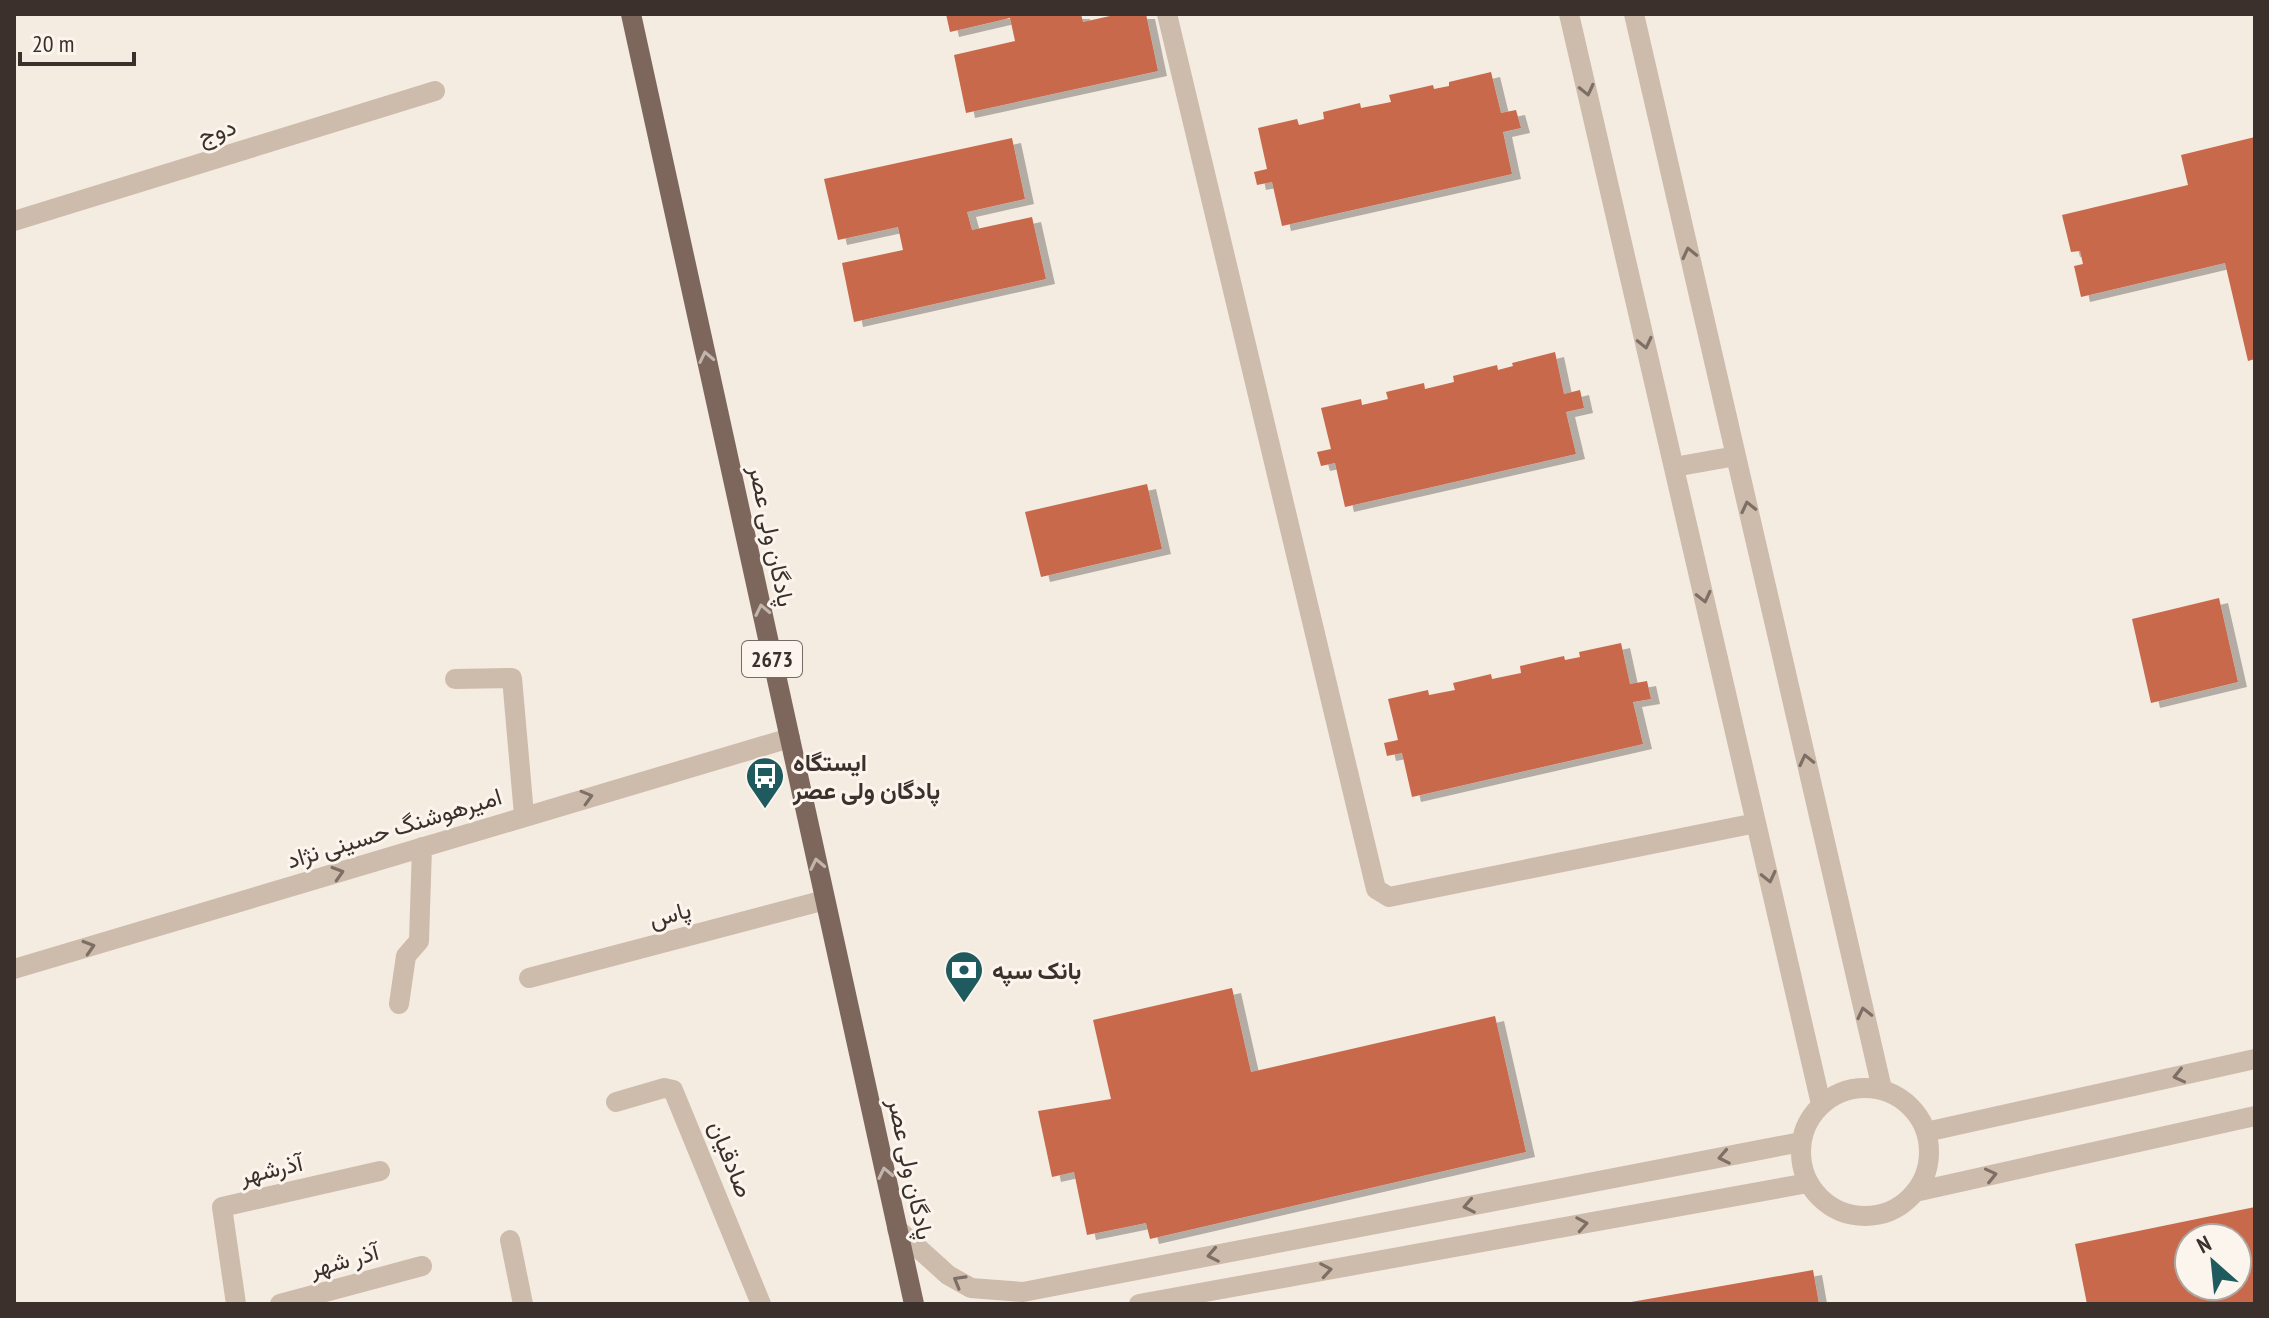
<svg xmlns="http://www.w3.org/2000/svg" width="2269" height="1318" viewBox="0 0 2269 1318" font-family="'PT Sans Narrow',Vazirmatn,sans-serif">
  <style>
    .building { fill: #c8694b; fill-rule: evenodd; filter: url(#shadow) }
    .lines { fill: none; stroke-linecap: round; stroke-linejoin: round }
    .minor { stroke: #cdbbac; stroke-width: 20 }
    .major { stroke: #7d675c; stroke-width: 20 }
    .oneway { stroke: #7d6f65 }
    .oneway2 { stroke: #c2b5ac }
    .labels { text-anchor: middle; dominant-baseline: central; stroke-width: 6; stroke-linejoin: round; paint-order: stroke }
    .shield { fill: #fbf5ee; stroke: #756b66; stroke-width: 2 }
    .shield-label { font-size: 22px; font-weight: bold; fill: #3b302b }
    .street-label { font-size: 24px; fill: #3b302b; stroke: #fbf5ee }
    .poi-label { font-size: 24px; font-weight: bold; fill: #3b302b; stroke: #fbf5ee; text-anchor: start }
  </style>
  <defs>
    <filter id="shadow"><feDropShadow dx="9" dy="5" stdDeviation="0" flood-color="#0004"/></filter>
  </defs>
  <rect width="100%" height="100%" fill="#f4ebe1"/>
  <path class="building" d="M946,14H1081L1083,22L1119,14H1146L1158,71L966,113L954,55L1015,41L1010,18L950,32Z
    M1491,72L1501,113L1516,110L1521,128L1503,132L1512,174L1282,226L1272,182L1257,185L1254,172L1267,169L1258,128L1297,119L1299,125L1324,119L1323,112L1360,103L1361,108L1391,102L1389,95L1433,85L1434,89L1449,86V82Z
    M2255,137V359L2248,361L2225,263L2081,297L2074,266L2083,264L2080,251L2071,252L2062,215L2188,185L2181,155Z
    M1012,138L1025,199L967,212L972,230L1032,217L1046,279L854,322L842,263L903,250L898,227L838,240L824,179Z
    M1555,352L1564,394L1580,390L1584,408L1566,412L1576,454L1345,507L1335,463L1321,466L1317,452L1331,449L1321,408L1361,399L1362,405L1388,399L1386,392L1424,383L1425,389L1454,382L1453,376L1497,365L1498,370L1513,366L1512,363Z
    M1147,484L1162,549L1041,577L1025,512Z
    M2219,598L2238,682L2151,703L2132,619Z
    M1621,643L1630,684L1647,681L1651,699L1633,702L1643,744L1412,797L1402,753L1387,756L1384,743L1398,740L1388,699L1428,690L1429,695L1455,690L1453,683L1491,674L1492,679L1521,673L1520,666L1564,656L1565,660L1580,657L1579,652Z
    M1232,988L1251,1072L1495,1016L1526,1152L1150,1239L1146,1223L1087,1235L1074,1172L1052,1177L1038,1111L1111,1099L1093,1020Z
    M2255,1207V1304H2087L2075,1244ZM2189,1238H2237V1286H2189Z
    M1813,1270L1819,1304H1631V1302Z"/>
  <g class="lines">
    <path class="minor" d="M1167,14L1376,889L1389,897L1756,823
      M1569,14L1821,1104
      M1634,14L1882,1089
      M14,221L435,91
      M1674,467L1736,456
      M455,679L512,678L524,815
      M14,969L790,738
      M529,978L825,900
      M399,1004L406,956L419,941L422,847
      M1801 1152a64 64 0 1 1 128 0a64 64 0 1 1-128 0Z
      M616,1102L664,1088L673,1090L761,1304
      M1926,1132L2255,1059
      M1915,1192L2255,1116
      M897,1229L948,1275L971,1288L1023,1292L1801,1142
      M510,1240L523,1304
      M236,1304L222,1207L380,1171
      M280,1304L422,1266
      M1139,1304L1808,1183"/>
    <path class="major" d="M631,14L914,1304"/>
  </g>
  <defs><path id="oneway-chevron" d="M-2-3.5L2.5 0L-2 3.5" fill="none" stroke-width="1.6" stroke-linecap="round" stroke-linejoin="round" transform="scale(2)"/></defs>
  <g class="oneway">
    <use href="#oneway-chevron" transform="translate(1587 90) rotate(77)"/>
    <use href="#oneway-chevron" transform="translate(1689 253) rotate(-103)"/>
    <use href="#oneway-chevron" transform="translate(1645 343) rotate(77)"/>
    <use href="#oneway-chevron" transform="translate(1748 507) rotate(-103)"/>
    <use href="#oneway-chevron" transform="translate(1704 597) rotate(77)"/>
    <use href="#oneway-chevron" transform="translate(1806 760) rotate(-103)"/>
    <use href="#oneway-chevron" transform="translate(587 797) rotate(-16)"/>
    <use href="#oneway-chevron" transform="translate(338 873) rotate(-17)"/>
    <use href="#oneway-chevron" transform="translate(1769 877) rotate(77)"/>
    <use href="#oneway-chevron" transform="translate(89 947) rotate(-17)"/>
    <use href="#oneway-chevron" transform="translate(1864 1013) rotate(-103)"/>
    <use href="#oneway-chevron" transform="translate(2179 1076) rotate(167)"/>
    <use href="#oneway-chevron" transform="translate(1724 1157) rotate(169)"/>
    <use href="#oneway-chevron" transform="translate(1991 1175) rotate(-13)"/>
    <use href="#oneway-chevron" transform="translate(1469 1206) rotate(169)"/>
    <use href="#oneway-chevron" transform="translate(1582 1224) rotate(-10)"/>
    <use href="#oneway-chevron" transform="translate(1213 1255) rotate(169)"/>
    <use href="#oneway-chevron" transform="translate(1326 1270) rotate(-10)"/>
    <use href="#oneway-chevron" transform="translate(959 1281) rotate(-150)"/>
  </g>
  <g class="oneway2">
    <use href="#oneway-chevron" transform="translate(706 357) rotate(-102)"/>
    <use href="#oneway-chevron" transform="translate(762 610) rotate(-102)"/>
    <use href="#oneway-chevron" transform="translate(817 864) rotate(-102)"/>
    <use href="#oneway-chevron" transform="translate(885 1173) rotate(-102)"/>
  </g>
  <defs>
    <g id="bus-pin" transform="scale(2)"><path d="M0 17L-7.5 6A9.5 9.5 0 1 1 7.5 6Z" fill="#1f5a5e" stroke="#fbf5ee"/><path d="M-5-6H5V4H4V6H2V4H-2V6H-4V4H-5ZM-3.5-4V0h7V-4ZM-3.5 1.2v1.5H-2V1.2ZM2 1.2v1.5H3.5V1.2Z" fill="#fff"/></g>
    <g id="bank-pin" transform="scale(2)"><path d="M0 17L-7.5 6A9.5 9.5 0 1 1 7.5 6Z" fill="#1f5a5e" stroke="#fbf5ee"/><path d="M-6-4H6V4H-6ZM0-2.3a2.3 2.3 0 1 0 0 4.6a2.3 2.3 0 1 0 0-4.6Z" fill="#fff"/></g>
  </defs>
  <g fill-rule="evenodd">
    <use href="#bus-pin" x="765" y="776"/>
    <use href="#bank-pin" x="964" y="970"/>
  </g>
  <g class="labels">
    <rect class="shield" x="742" y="641" width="60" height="36" rx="6"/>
    <g class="shield-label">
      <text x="772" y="659">2673</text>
    </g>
    <g class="street-label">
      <text transform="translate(217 131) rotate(-17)">دوج</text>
      <text transform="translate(772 536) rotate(78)">پادگان ولی عصر</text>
      <text transform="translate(394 828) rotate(-17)">امیرهوشنگ حسینی نژاد</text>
      <text transform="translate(670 914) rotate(-15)">پاس</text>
      <text transform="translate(731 1159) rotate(68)">صادقیان</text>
      <text transform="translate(271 1169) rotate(-13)">آذرشهر</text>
      <text transform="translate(911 1169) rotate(78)">پادگان ولی عصر</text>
      <text transform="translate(344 1260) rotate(-15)">آذر شهر</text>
    </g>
    <g class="poi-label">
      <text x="793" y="762">ایستگاه<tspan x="793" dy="28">پادگان ولی عصر</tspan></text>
      <text x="992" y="970">بانک سپه</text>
    </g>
  </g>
  <rect width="2269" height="1318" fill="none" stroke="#3b302b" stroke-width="32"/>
  <g transform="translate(2213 1262) rotate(333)"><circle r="38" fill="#fbf5ee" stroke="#aea6a0" stroke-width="2"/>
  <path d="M0-6L14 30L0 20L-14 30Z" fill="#1f5a5e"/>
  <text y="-12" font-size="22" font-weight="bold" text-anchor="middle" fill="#3b302b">N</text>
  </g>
  <path d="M20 52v12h114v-12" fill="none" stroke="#3b302b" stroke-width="4"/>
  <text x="32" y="52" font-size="24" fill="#3b302b" stroke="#fbf5ee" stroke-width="6" paint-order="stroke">20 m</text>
</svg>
